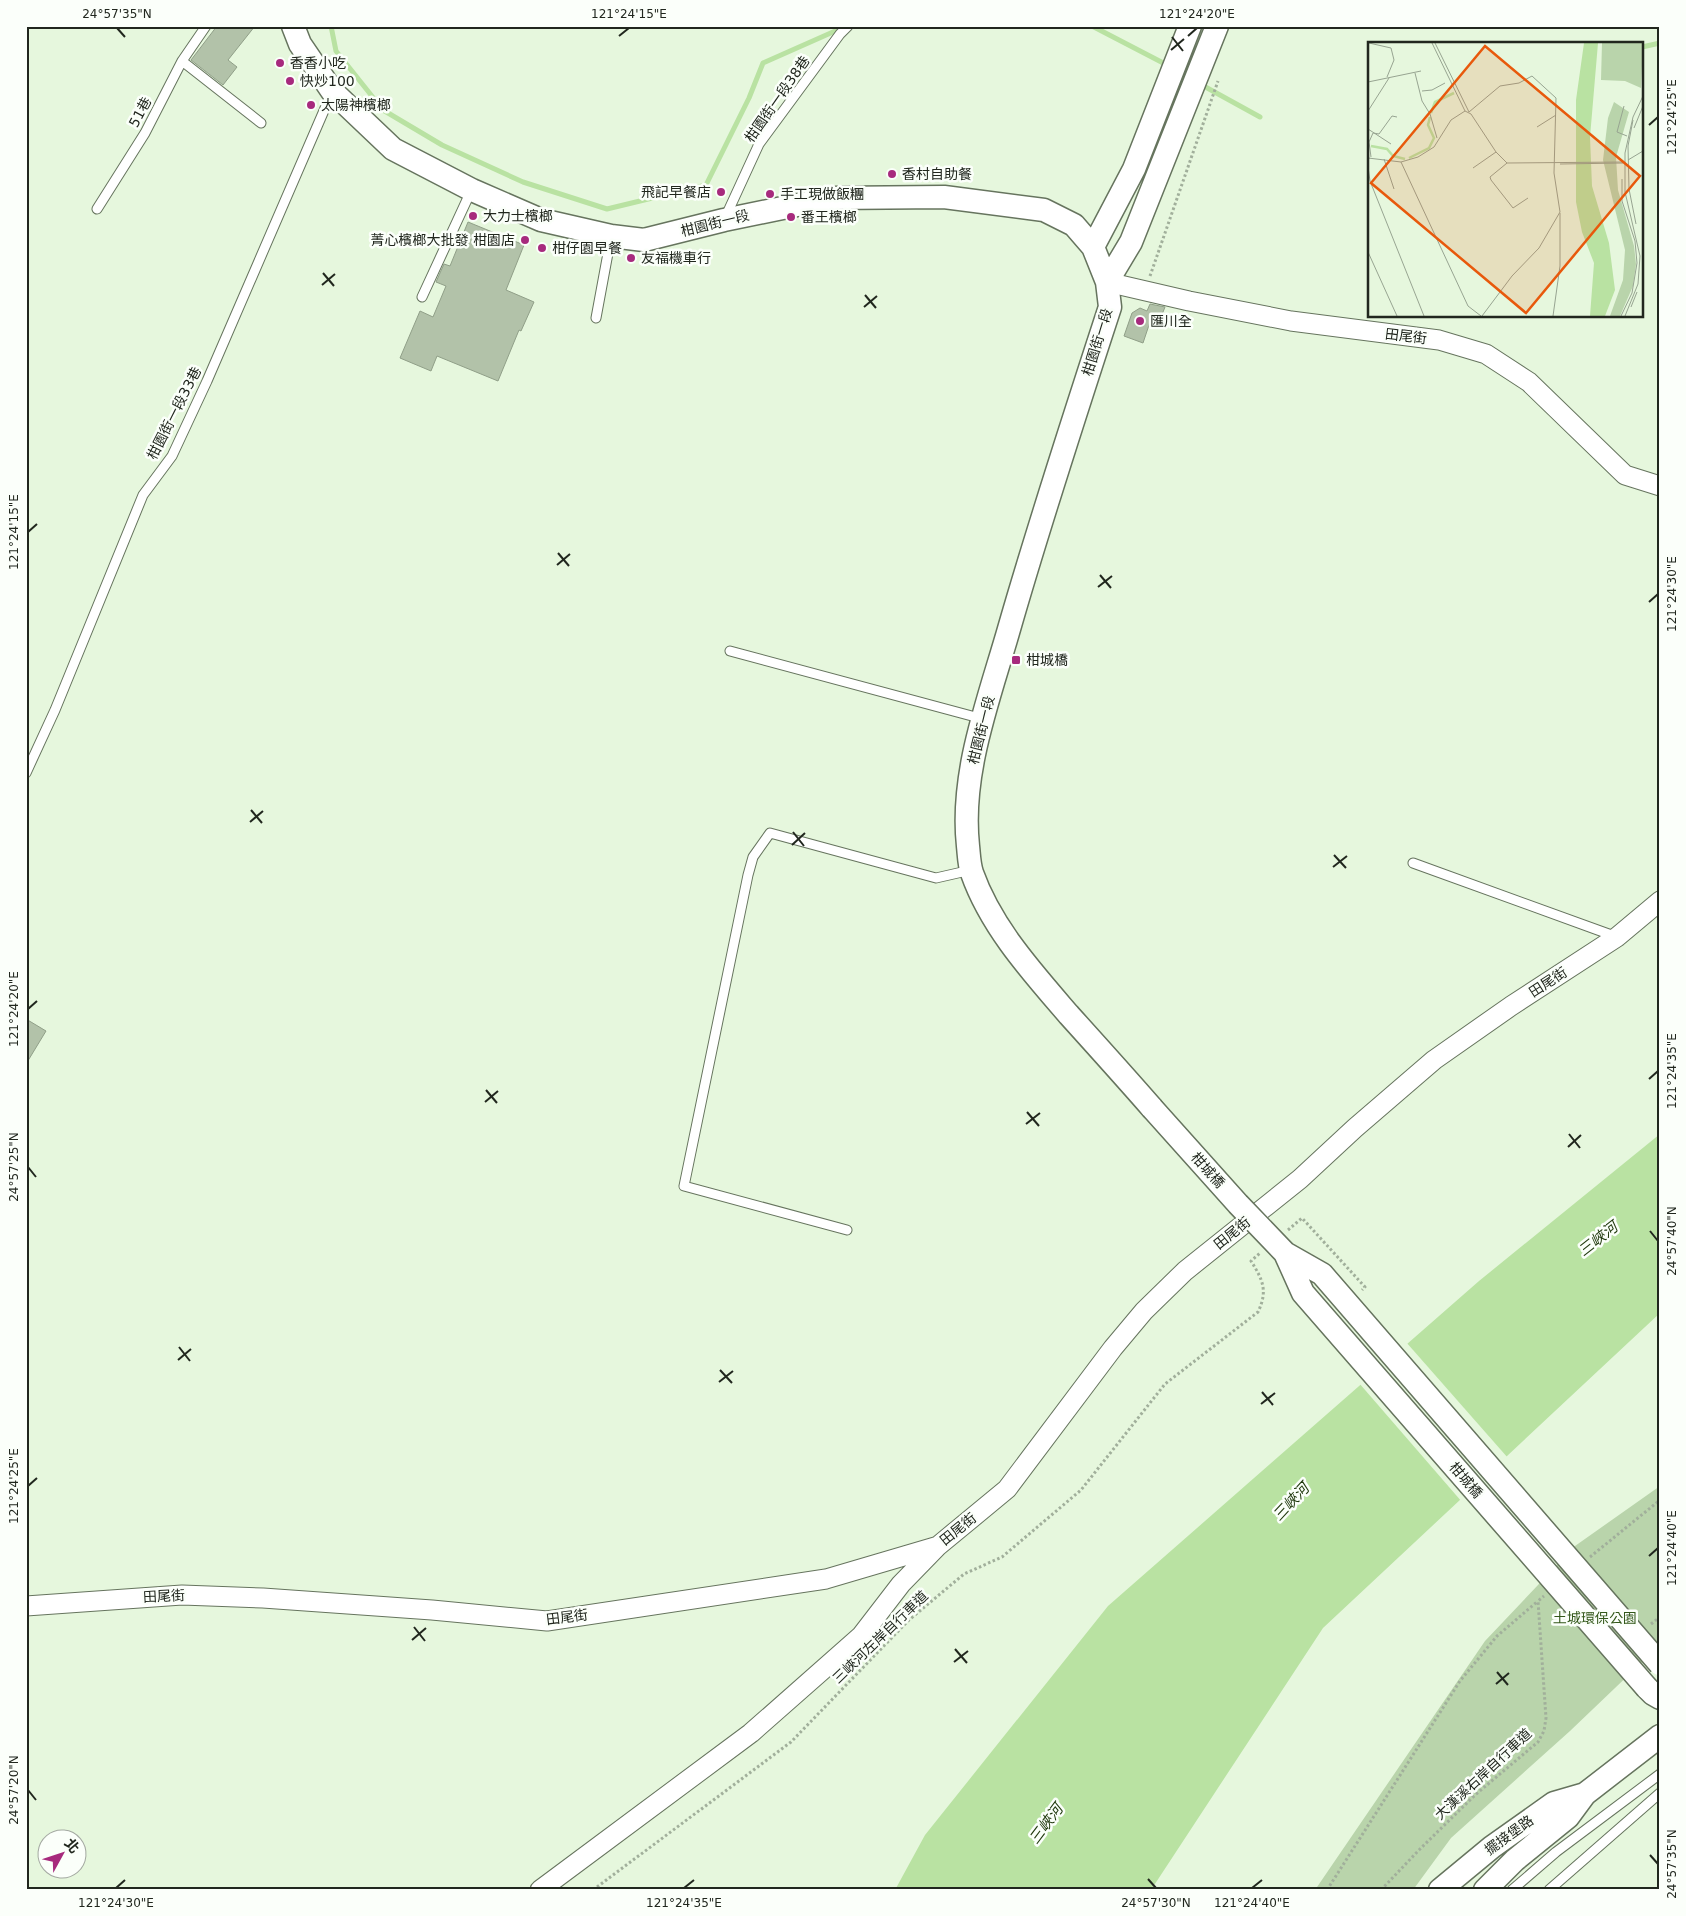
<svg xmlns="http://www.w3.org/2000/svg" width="1686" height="1916" viewBox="0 0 1686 1916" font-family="'DejaVu Sans','Noto Sans TC',sans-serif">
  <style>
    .green { fill: #b9d4ab }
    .water { fill: #b9e2a2 }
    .pier { fill: #e6f7dd }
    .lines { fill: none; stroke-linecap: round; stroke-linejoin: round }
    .stream { stroke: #b9e2a2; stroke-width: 5 }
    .building { fill: #b2c2a9; stroke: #909f88 }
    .service-casing { stroke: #66745e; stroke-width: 11 }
    .minor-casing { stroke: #66745e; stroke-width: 21 }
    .tertiary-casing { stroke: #66745e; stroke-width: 25 }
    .path { stroke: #a1af9b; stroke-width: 3; stroke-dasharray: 2.5 2.5; stroke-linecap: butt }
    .service { stroke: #fff; stroke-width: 9 }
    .minor { stroke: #fff; stroke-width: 19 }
    .tertiary { stroke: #fff; stroke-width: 22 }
    .tertiary-bridge-casing { stroke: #66745e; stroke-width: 25; stroke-linecap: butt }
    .tertiary-bridge { stroke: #fff; stroke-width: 22 }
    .ticks { fill: none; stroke: #21271e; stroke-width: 2 }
    .poi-dot { fill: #a72a7d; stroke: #fbfffa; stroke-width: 2 }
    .labels { text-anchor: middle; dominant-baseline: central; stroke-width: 5; stroke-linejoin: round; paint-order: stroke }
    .poi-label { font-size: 14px; fill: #21271e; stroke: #fbfffa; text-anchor: start }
    .street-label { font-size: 14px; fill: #21271e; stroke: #fbfffa }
    .park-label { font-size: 14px; fill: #33581a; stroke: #fbfffa }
    .water-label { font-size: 15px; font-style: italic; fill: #1d360a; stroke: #fbfffa }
    .inset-river { fill: none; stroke: #b9e2a2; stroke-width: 2.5 }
    .inset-road { fill: none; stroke: #97a491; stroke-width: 1 }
    .view { fill: #e8590c; fill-opacity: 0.15; stroke: #e8590c; stroke-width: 2.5 }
    .inset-edge { fill: none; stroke: #21271e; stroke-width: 2.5 }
    .neatline { fill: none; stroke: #21271e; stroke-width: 2 }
    .ticks-label { font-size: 12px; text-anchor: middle; fill: #21271e }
  </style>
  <rect width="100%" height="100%" fill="#e6f7dd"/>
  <path class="green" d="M1660,1486V1645L1570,1731L1451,1838L1413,1890H1315L1485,1641L1575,1546Z"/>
  <path class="water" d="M1660,1134V1313L1323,1628L1151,1890H895L925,1835L1108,1606L1479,1281Z"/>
  <path class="pier" d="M1406,1342L1508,1458L1462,1502L1359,1383Z"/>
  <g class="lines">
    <path class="stream" d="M331,26L336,51L383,110L442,145L523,182L607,209L706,185L749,98L763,63L842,28
      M1092,26L1169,66
      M1642,47L1660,43
      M1200,84L1260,117"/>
  </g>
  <path class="building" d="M217,26H255L228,60L237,67L223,85L191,60Z
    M468,222L524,245L506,290L534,302L521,331L519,330L498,381L437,356L431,371L400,358L420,311L433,317L446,286L436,282L444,264L450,266Z
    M1150,304L1165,307L1159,322L1151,319L1143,343L1124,336L1132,313L1140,308L1147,311Z
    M26,1019L46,1031L26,1064Z"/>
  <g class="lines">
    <g class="service-casing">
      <path id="service" d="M182,61L261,123
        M97,209L145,133L182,61L206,26
        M725,218L759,144L840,34L848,26
        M422,297L471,191
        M596,318L611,237
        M730,651L983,719
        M26,773L55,710L143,495L172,456L207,381L332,92
        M1413,863L1617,937
        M847,1230L684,1186L748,875L753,857L770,833L936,878L971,870
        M1512,1890L1556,1852L1660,1774
        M1549,1890L1660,1793"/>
    </g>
    <g class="minor-casing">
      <path id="minor" d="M1107,282L1189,301L1291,321L1439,340L1486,354L1529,382L1625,475L1660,486
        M26,1606L182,1595L263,1598L432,1610L547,1621L826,1579L938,1546L1007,1489L1113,1348L1144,1311L1185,1271L1300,1179L1355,1128L1434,1060L1511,1006L1617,937L1660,901
        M540,1890L751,1733L861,1636L901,1584L937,1547"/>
    </g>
    <g class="tertiary-casing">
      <path id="tertiary" d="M293,26L300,44L332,91L393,149L472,190L541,220L611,236L644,240L724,220L831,198L944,197L1044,210L1074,225L1093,247L1107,282L1110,307C1075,414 1040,521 1009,629C989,699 960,773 968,846C969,855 969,864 972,873C991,927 1032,972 1069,1015C1097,1046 1125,1077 1152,1108
        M1093,247L1134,169L1190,26
        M1107,282L1131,242L1217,26
        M1647,1688L1653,1694L1660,1698
        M1440,1890L1492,1847L1554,1803L1585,1794
        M1485,1890L1515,1860L1568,1817L1585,1794L1660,1736"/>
    </g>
    <path class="path" d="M1150,276L1218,81
      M1288,1230L1302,1218L1365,1287L1362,1290
      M1590,1557L1660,1500
      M1651,1624L1660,1617
      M593,1890L791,1742L909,1620L964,1574L1002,1557L1081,1490L1165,1384L1258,1312C1268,1291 1263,1280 1251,1261L1260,1253
      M1327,1890L1460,1681L1497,1636L1538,1601
      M1381,1890L1419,1850L1475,1795L1538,1742L1544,1731L1546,1718L1538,1601L1544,1596"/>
    <use href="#service" class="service"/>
    <use href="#minor" class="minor"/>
    <use href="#tertiary" class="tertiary"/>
    <g class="tertiary-bridge-casing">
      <path id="tertiary-bridge" d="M1152,1108L1238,1204L1285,1253L1322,1274L1660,1664
        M1285,1253L1303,1293L1647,1688"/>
    </g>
    <use href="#tertiary-bridge" class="tertiary-bridge"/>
  </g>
  <path class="ticks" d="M117,28L125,37M619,36L629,28M1188,36L1197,28M1172,37L1183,51M1171,50L1184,39M1649,125L1658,117M323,273L334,286M322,285L335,274M865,295L876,308M864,307L877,296M28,532L37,524M558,553L569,566M557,565L570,554M1100,575L1111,588M1098,587L1112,576M1649,602L1658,594M251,810L262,823M250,822L263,811M793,832L804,846M792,845L805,833M1334,855L1346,868M1333,867L1347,856M28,1009L37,1001M1649,1079L1658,1071M486,1090L497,1103M485,1102L498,1091M1027,1112L1039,1126M1026,1124L1040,1113M1569,1134L1580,1148M1568,1147L1581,1135M28,1167L36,1177M1650,1231L1658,1241M179,1347L190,1361M178,1360L191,1349M720,1370L732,1383M719,1382L733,1371M1262,1392L1273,1405M1261,1404L1275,1393M28,1486L37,1478M1649,1556L1658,1548M414,1627L425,1641M412,1640L426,1628M955,1649L967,1663M954,1662L968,1651M1497,1672L1508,1685M1496,1684L1509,1673M28,1790L36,1800M1650,1855L1658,1864M1148,1879L1156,1888M116,1888L125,1880M684,1888L694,1880M1252,1888L1262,1880"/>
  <g class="poi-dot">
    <circle cx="280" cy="63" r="5"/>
    <circle cx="290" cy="81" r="5"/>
    <circle cx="311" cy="105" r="5"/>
    <circle cx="892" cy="174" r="5"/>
    <circle cx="721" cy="192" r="5"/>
    <circle cx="770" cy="194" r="5"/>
    <circle cx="473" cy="216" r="5"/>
    <circle cx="791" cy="217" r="5"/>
    <circle cx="525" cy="240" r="5"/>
    <circle cx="542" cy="248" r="5"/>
    <circle cx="631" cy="258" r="5"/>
    <circle cx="1140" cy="321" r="5"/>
    <rect x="1011" y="655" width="10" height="10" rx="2.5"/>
  </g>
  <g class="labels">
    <g class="poi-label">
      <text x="290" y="63">香香小吃</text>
      <text x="300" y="81">快炒100</text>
      <text x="321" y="105">太陽神檳榔</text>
      <text x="902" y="174">香村自助餐</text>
      <text x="711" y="192" text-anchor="end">飛記早餐店</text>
      <text x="780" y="194">手工現做飯糰</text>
      <text x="483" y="216">大力士檳榔</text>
      <text x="801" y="217">番王檳榔</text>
      <text x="515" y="240" text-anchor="end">菁心檳榔大批發 柑園店</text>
      <text x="552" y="248">柑仔園早餐</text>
      <text x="641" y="258">友福機車行</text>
      <text x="1150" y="321">匯川全</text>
      <text x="1026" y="660">柑城橋</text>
    </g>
    <g class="street-label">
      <text transform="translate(777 99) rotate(-55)">柑園街一段38巷</text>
      <text transform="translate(140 112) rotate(-62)">51巷</text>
      <text transform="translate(715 223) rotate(-14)">柑園街一段</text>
      <text transform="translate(1406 336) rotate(7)">田尾街</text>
      <text transform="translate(1097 342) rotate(-73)">柑園街一段</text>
      <text transform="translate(174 413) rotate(-63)">柑園街一段33巷</text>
      <text transform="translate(981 730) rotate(-76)">柑園街一段</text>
      <text transform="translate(1548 982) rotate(-33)">田尾街</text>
      <text transform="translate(1208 1170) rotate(48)">柑城橋</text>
      <text transform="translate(1232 1233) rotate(-39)">田尾街</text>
      <text transform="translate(1466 1480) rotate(49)">柑城橋</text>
      <text transform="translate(958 1529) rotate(-39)">田尾街</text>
      <text transform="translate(164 1596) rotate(-3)">田尾街</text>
      <text transform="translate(567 1617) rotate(-7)">田尾街</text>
      <text transform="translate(880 1637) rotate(-44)">三峽河左岸自行車道</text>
      <text transform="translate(1483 1774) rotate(-43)">大漢溪右岸自行車道</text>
      <text transform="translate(1509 1835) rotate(-36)">擺接堡路</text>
    </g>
    <g class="park-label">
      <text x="1595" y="1618">土城環保公園</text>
    </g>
    <g class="water-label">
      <text transform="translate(1598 1239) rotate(-38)">三峽河</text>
      <text transform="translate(1291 1502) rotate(-47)">三峽河</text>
      <text transform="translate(1046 1824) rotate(-53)">三峽河</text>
    </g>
  </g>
  <g transform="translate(1368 42)">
    <rect width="275" height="275" fill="#e6f7dd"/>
    <path d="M234,1H275L273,46L257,39L233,38ZM246,60L261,70L248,115L250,148L266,204L268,222L265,244L252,274H242L255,238L257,208L235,118L240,76Z" fill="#b9d4ab"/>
    <path d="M216,1H230L222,95L224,144L241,201L247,248L237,274H222L226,221L214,190L208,160V58Z" fill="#b9e2a2"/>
    <path class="inset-river" d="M63,71L67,60L86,51M3,104L19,107L25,114L37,117M41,116L61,106L66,96L60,83L62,75"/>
    <path class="inset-road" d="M1,1L23,6L26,18L19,35M64,1L97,69M67,1L101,70L132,44L151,41L164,34L188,56L186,131L192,170L171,206L144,234L114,274M47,31L54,59L62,72L69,96M0,40L53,29M54,49L64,48L77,41M256,64L249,90L259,94M0,69L21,36M265,78L260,104L261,147L268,182M169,85L188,73M266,86L275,64M0,87L23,102M3,115L1,100L5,91L11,92L24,74L29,75M0,116L33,120L50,115L66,105L83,78L97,69L103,72L128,110L139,121L256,120M16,117L26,147M260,118L275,109M33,120L100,264L113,274M139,121L122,135L123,138L145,166L160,156M192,122L255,121M0,125L2,139L56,274M105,126L128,110M0,210L29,274M263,265L269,250M185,274L192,224V171M253,274L264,251L269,221L267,199L254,159V137M257,274L270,242L272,214L257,150V111L265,75L275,54"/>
    <path class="view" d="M117,4L272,134L158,271L3,141Z"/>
    <rect width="275" height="275" class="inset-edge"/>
  </g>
  <rect width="1686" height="1916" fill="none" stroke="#fbfffa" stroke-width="55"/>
  <g transform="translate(62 1854) rotate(50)"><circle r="24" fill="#fbfffa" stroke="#a4a9a2"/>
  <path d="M0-4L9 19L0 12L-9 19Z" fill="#a72a7d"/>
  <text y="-8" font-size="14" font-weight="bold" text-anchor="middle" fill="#21271e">北</text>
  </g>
  <rect x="28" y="28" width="1630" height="1860" class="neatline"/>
  <g class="ticks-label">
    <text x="117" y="18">24°57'35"N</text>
    <text x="629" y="18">121°24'15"E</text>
    <text x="1197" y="18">121°24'20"E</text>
    <text transform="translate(1672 117) rotate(-90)" y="4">121°24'25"E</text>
    <text transform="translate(14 532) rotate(-90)" y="4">121°24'15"E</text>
    <text transform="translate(1672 594) rotate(-90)" y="4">121°24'30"E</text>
    <text transform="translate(14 1009) rotate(-90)" y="4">121°24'20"E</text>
    <text transform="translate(1672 1071) rotate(-90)" y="4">121°24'35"E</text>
    <text transform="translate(14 1167) rotate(-90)" y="4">24°57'25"N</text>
    <text transform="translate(1672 1241) rotate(-90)" y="4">24°57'40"N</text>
    <text transform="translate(14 1486) rotate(-90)" y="4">121°24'25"E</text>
    <text transform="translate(1672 1548) rotate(-90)" y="4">121°24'40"E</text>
    <text transform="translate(14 1790) rotate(-90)" y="4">24°57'20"N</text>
    <text transform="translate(1672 1864) rotate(-90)" y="4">24°57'35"N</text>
    <text x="116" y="1907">121°24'30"E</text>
    <text x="684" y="1907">121°24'35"E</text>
    <text x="1156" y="1907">24°57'30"N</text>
    <text x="1252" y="1907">121°24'40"E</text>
  </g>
</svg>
